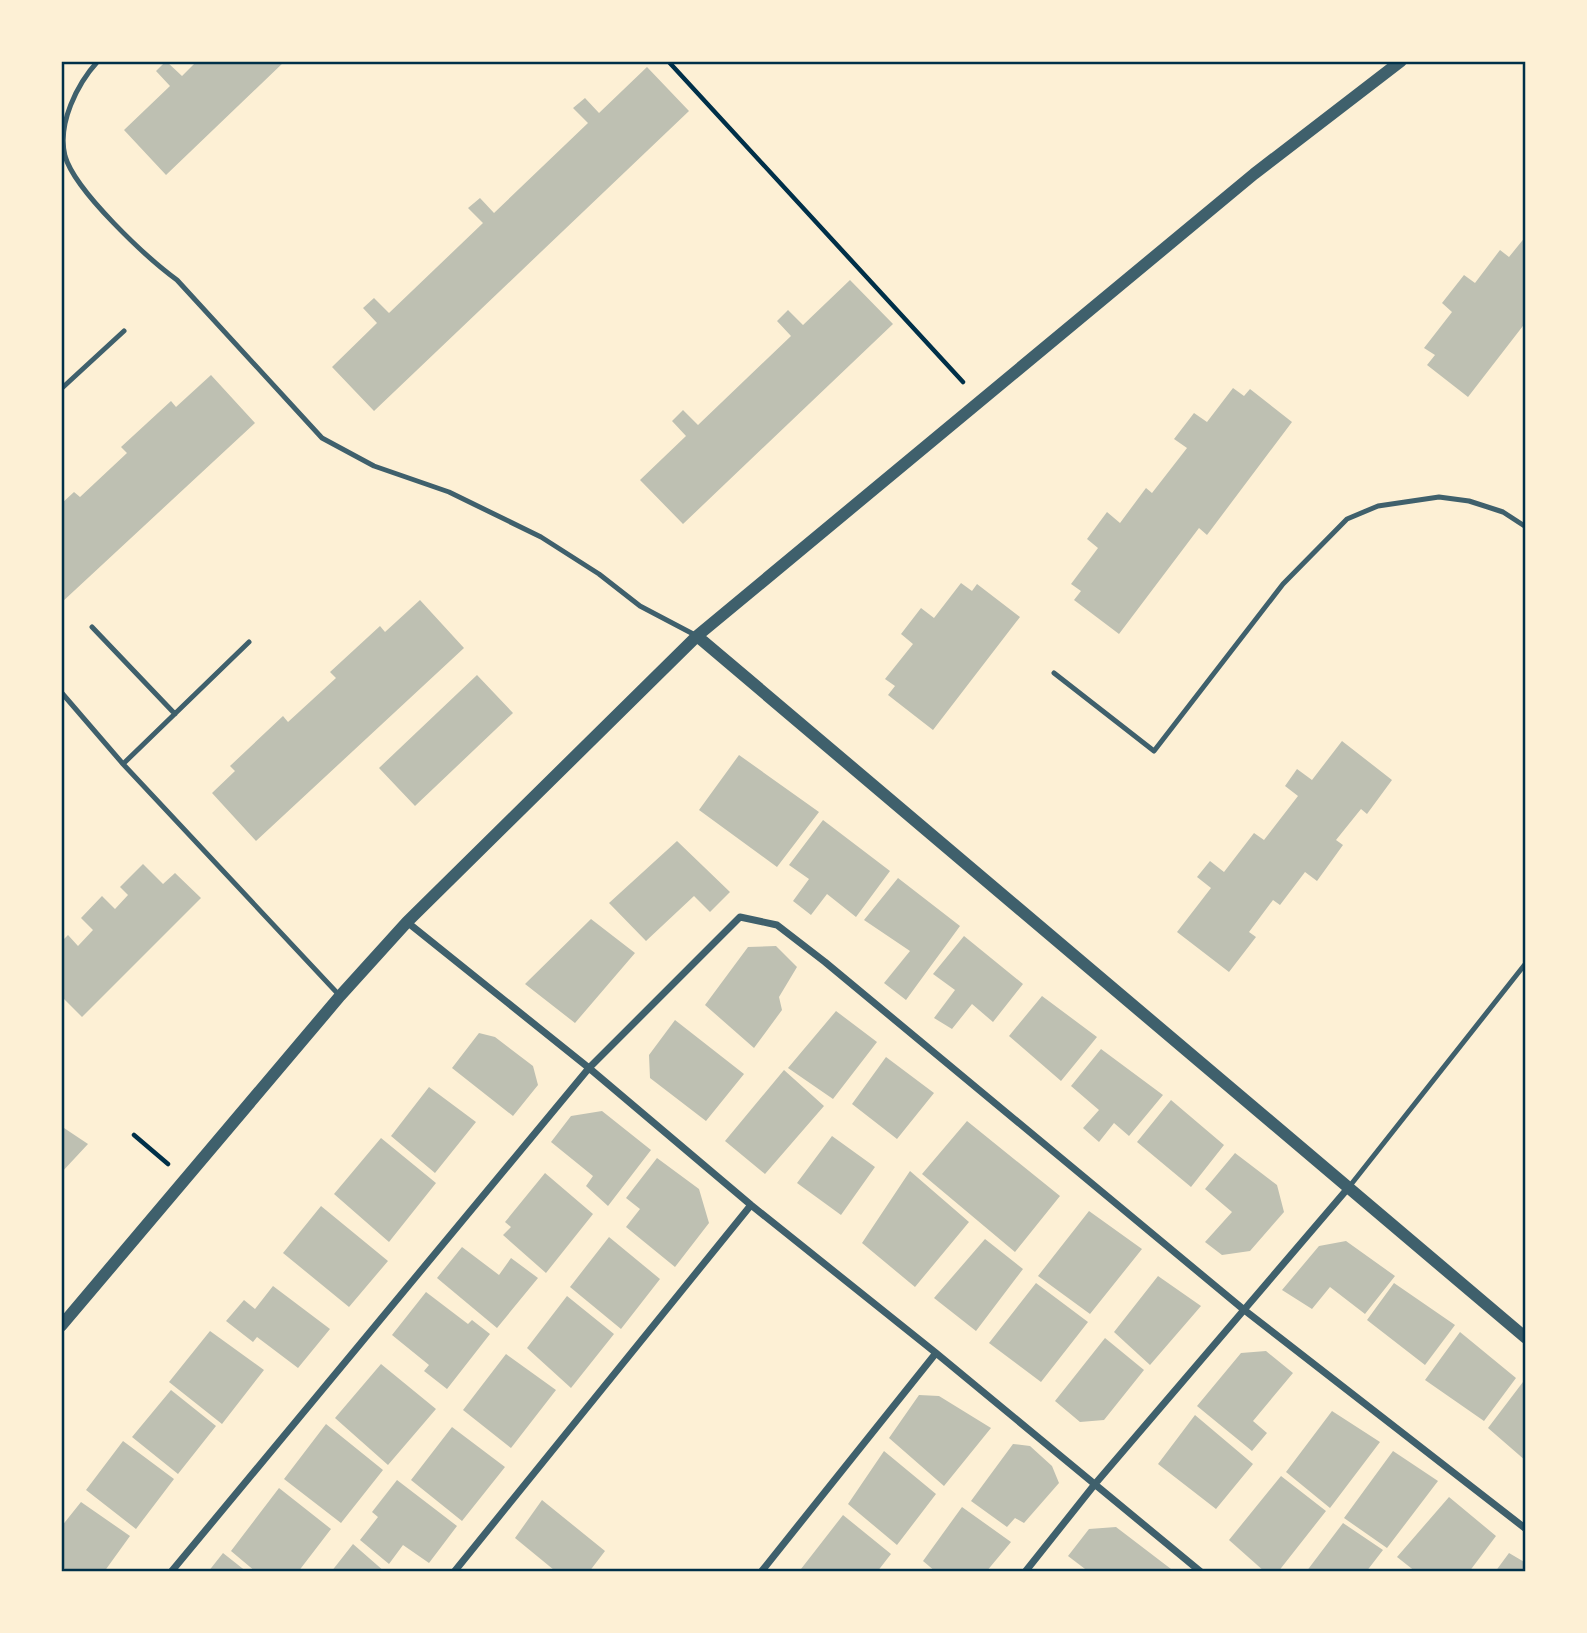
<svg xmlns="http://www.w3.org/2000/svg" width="1587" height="1633" viewBox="0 0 1587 1633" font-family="'Nunito Sans',sans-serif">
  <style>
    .building { fill: #bec0b2 }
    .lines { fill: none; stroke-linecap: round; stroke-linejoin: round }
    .path { stroke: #003049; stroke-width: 4.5 }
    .service { stroke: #3f606c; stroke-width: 5 }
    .minor { stroke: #3f606c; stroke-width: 7 }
    .tertiary { stroke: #3f606c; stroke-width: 12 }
    .neatline { fill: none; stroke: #003049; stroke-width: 2.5 }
  </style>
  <rect width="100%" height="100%" fill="#fdf0d5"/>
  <path class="building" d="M166,61L182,76L197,61H285L166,175L124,130L170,86L156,71Z
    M647,67L689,111L374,411L332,367L377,323L363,308L374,298L389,313L483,223L468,208L480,198L494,213L588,123L573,108L585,98L599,113Z
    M1526,236V322L1468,397L1427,365L1435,355L1424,348L1452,312L1442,303L1464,275L1475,283L1500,250L1509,257Z
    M850,280L893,324L683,524L640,480L686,436L672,421L683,410L698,425L791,336L777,321L788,310L803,325Z
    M211,375L255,423L61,603V504L74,492L80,497L127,453L121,447L171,401L176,407Z
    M1233,388L1244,396L1250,389L1292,422L1207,535L1199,528L1119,634L1074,600L1081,591L1071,584L1098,548L1087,539L1107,512L1120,523L1146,488L1152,493L1187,448L1174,439L1194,413L1207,422Z
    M961,583L972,591L977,584L1020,617L933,730L888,695L895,686L885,679L913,644L901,634L921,608L934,618Z
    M420,600L464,648L256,841L212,793L235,771L230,766L283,716L288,722L336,678L330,672L380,626L385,632Z
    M477,675L513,713L415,806L379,768Z
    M1342,741L1392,780L1367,814L1361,809L1336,840L1343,845L1317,881L1305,872L1280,905L1273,900L1249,932L1256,937L1229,972L1177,932L1211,888L1197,877L1210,861L1224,872L1254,833L1264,840L1298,796L1285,786L1297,769L1312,780Z
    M739,755L819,812L777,867L699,810Z
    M823,820L890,871L856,917L827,894L811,915L793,901L809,879L789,865Z
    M677,841L730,892L710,912L694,896L646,941L609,903Z
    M143,864L163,884L175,873L201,898L82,1017L61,996L63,975L61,942L68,935L78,946L93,930L81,918L102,896L115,909L128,895L120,887Z
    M898,878L960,926L906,1000L884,983L910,951L864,920Z
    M591,919L635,953L575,1023L525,984Z
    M964,936L1023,984L993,1022L972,1004L952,1029L934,1018L955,990L933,974Z
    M776,946L797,967L779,997L782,1010L754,1048L705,1005L748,947Z
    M1042,996L1097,1037L1061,1081L1009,1036Z
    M836,1011L877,1042L833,1099L788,1068Z
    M675,1020L744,1074L706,1121L650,1078L649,1055Z
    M479,1033L495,1037L533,1066L538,1085L513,1116L452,1068Z
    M1101,1049L1163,1095L1129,1136L1114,1123L1099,1142L1083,1128L1099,1110L1071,1086Z
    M886,1057L934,1093L897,1139L852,1104Z
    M784,1070L824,1106L765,1174L725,1141Z
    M429,1087L476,1122L435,1173L391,1136Z
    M1171,1100L1224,1145L1191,1187L1137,1142Z
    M602,1111L651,1150L608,1206L586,1186L593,1176L551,1142L571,1116Z
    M967,1121L1060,1196L1015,1252L922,1174Z
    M61,1126L88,1144L61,1173Z
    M832,1136L875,1167L841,1215L797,1183Z
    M381,1138L436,1183L389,1242L334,1194Z
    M1235,1153L1277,1185L1284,1212L1250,1251L1222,1255L1205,1242L1232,1212L1205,1189Z
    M657,1158L699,1189L709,1223L675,1267L626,1227L640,1209L626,1198Z
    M910,1171L969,1222L915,1287L862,1243Z
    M545,1173L593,1214L546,1273L503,1235L511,1227L505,1222Z
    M321,1206L388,1261L349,1307L283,1253Z
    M1089,1211L1142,1249L1090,1314L1038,1276Z
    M609,1237L660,1279L621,1329L570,1287Z
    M985,1239L1023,1269L976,1331L934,1298Z
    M1346,1241L1395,1276L1365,1314L1330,1287L1312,1309L1282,1290L1319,1246Z
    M462,1247L499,1275L511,1258L538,1278L497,1328L437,1278Z
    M1158,1276L1201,1306L1150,1365L1114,1332Z
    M1036,1283L1088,1322L1041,1382L989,1343Z
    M1394,1283L1455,1325L1425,1365L1367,1320Z
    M273,1286L330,1329L298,1368L257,1337L253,1342L226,1321L244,1300L255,1309Z
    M426,1292L468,1324L472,1320L490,1334L447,1389L424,1371L429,1365L392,1335Z
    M567,1296L614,1334L571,1388L527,1348Z
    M210,1331L264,1370L222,1424L169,1382Z
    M1460,1332L1516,1378L1484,1421L1425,1380Z
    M1105,1338L1144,1370L1104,1420L1080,1422L1055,1401Z
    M1266,1351L1293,1373L1253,1421L1267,1433L1252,1451L1197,1406L1241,1353Z
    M506,1354L556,1390L511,1448L463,1410Z
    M381,1364L436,1409L388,1465L335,1418Z
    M1526,1378V1461L1488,1428Z
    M171,1390L216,1426L178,1474L132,1437Z
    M919,1395L939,1396L991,1428L944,1486L889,1438Z
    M1332,1411L1380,1442L1330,1508L1286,1472Z
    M1195,1415L1253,1464L1216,1509L1158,1464Z
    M326,1424L383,1470L341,1523L284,1479Z
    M452,1427L505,1467L462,1521L411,1480Z
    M123,1441L174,1479L136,1529L86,1490Z
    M1013,1444L1030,1446L1052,1466L1059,1483L1024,1523L1015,1518L1007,1527L971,1501Z
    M884,1451L936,1494L897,1545L848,1504Z
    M1393,1451L1438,1481L1387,1548L1344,1518Z
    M1281,1476L1326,1511L1278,1572H1265L1229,1540Z
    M397,1480L457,1526L429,1563L403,1545L389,1564L360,1540L378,1517L372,1512Z
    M279,1488L331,1529L298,1572H256L231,1551Z
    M1449,1497L1496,1536L1469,1572H1416L1397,1557Z
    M542,1500L605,1551L589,1572H552L554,1570L515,1538Z
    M81,1502L130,1536L104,1572H69L61,1566V1527Z
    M962,1507L1011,1542L986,1572H936L923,1561Z
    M843,1515L891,1554L877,1572H805L801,1569Z
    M1343,1523L1383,1550L1366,1572H1306Z
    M1116,1527L1171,1569L1169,1572H1089L1068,1556L1089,1529Z
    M353,1544L385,1572H331Z
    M223,1553L247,1572H208Z
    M1509,1553L1526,1563V1572H1495Z"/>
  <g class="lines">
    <path class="path" d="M668,61L963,382
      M134,1135L168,1164"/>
    <path class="service" d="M98,61C77,84 57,124 65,156C75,191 147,258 177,280L322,438L374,466L449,492L541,537L599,574L640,606L697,636
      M61,389L124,331
      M92,627L175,714
      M1054,673L1154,751L1283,584L1347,519L1378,506L1439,497L1469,501L1503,512L1526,527
      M61,692L123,764L340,996
      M123,764L249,642
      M1349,1187L1526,963"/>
    <path class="minor" d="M407,922L589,1068L751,1205L936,1353L1201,1572
      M171,1572L589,1068L740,917L777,925L825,962L1243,1309L1526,1529
      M454,1572L751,1205
      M761,1572L936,1353
      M1025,1572L1095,1484L1349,1187"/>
    <path class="tertiary" d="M697,636L1526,1338
      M61,1326L340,996L407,922L697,636L1254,174L1401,61"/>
  </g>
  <rect width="1587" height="1633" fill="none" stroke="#fdf0d5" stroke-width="126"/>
  <rect x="63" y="63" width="1461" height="1507" class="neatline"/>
</svg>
